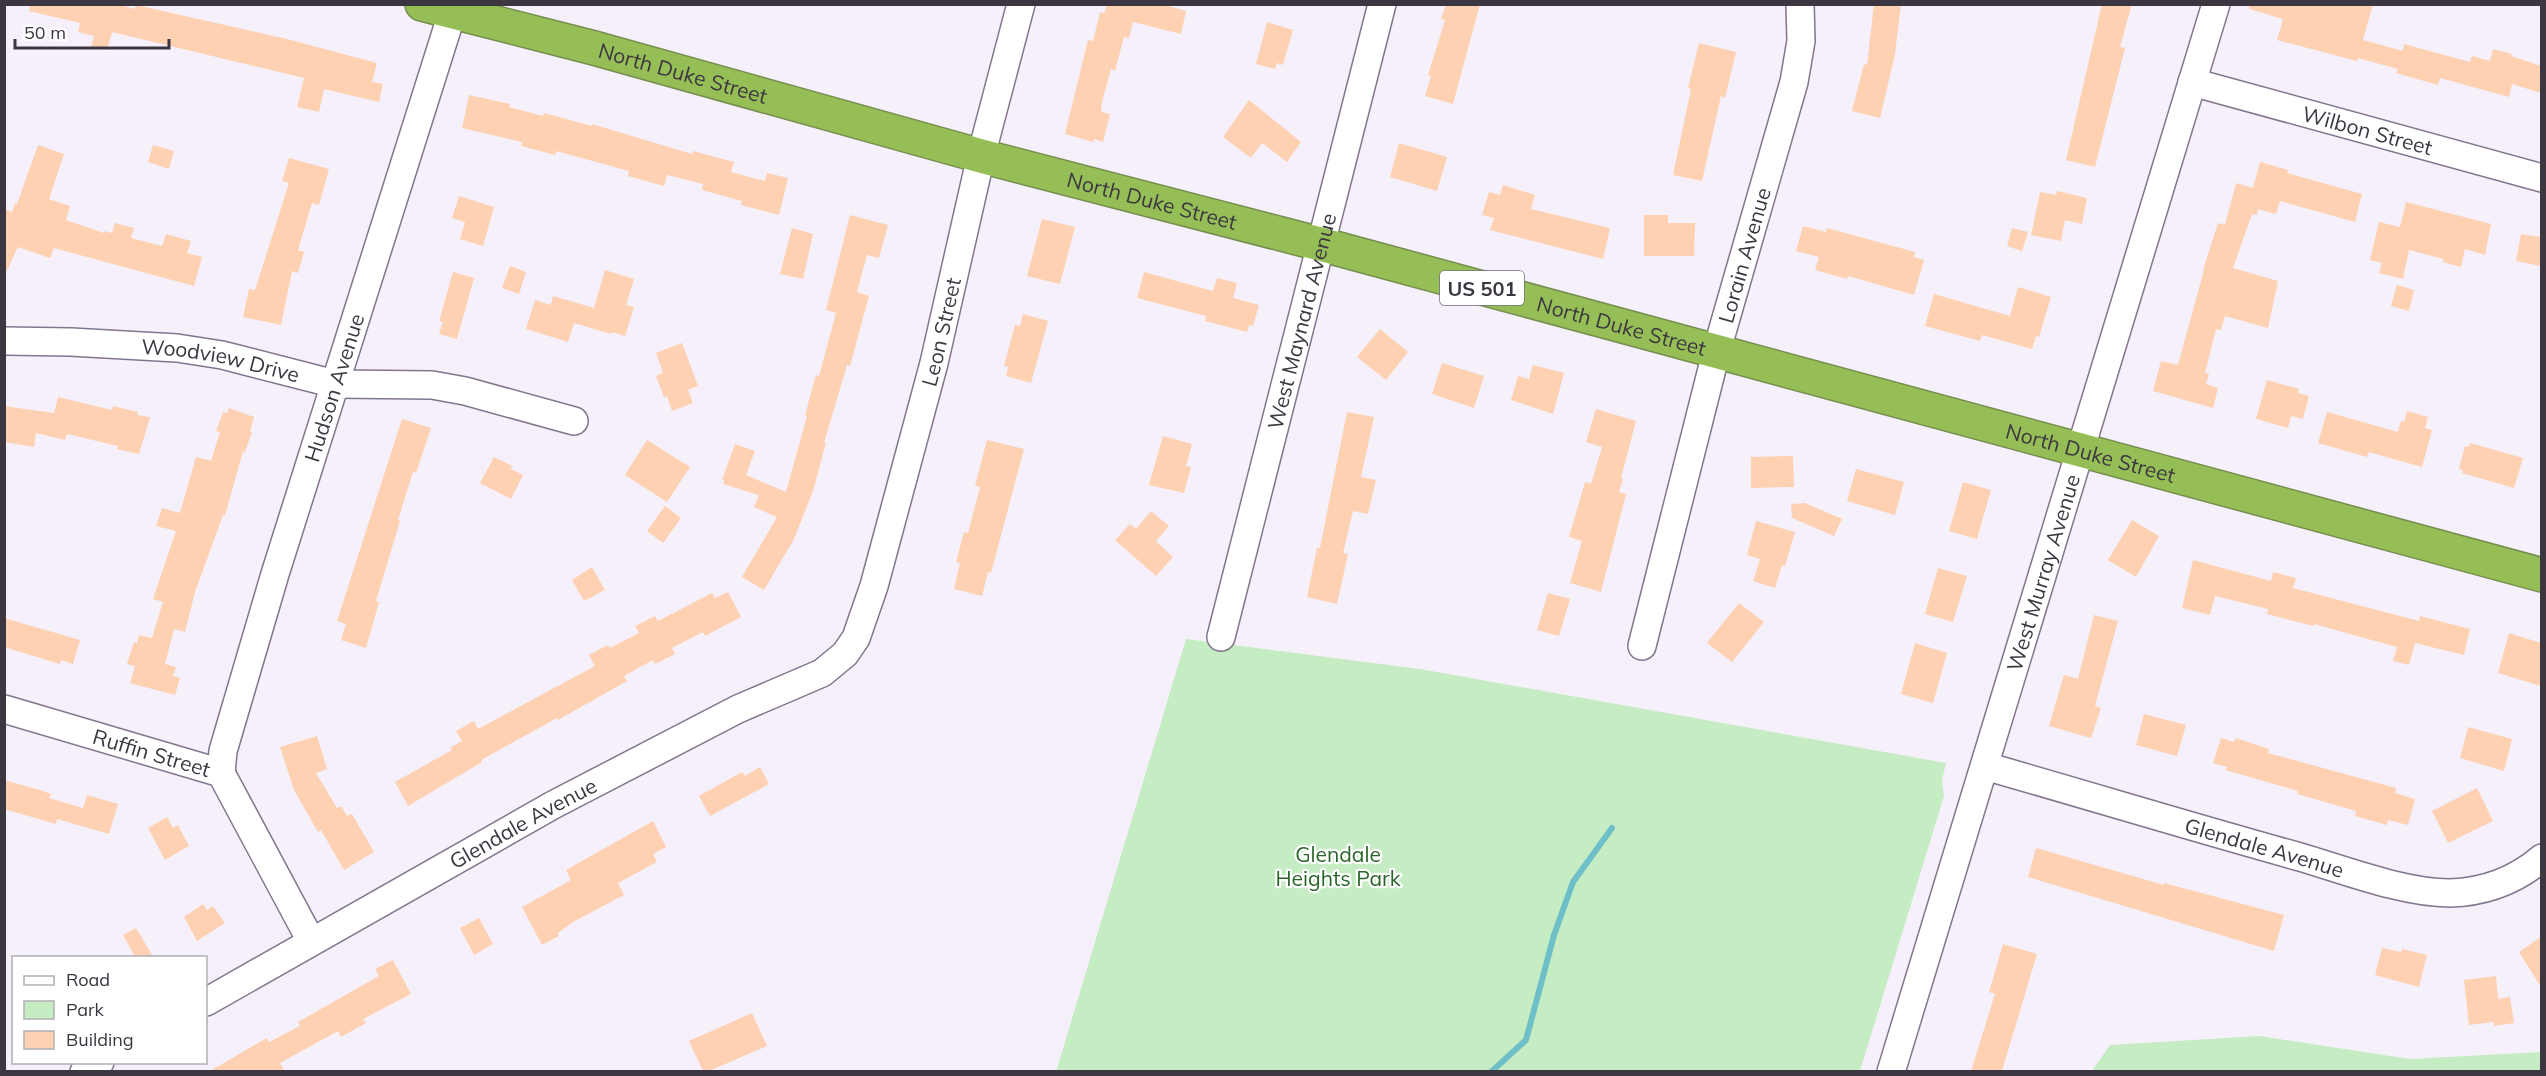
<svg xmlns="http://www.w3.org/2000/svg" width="2546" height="1076" viewBox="0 0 2546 1076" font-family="Mulish,sans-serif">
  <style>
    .green { fill: #c5ecc2 }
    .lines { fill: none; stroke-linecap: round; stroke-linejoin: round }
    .stream { stroke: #6ebfc7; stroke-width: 6 }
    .building { fill: #fdd1b2 }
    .minor-casing { stroke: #82758e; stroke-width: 30 }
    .highway-casing { stroke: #768e4f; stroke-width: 36 }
    .minor { stroke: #fff; stroke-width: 27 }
    .highway { stroke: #96be56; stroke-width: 33 }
    .labels { text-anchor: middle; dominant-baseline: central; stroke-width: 4.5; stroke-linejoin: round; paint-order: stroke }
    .shield { fill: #fff; stroke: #76727a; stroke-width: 1.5 }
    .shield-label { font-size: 20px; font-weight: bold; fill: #3c3641 }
    .street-label { font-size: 21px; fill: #3c3641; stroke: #fff }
    .park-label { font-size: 21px; fill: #2a6428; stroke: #fff }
  </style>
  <rect width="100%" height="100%" fill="#f6f0fb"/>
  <path class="green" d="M1186,639L1420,669L1946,763L1942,780L1944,796L1860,1071L1056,1072Z
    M2259,1036L2410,1059L2541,1052V1071H2092L2110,1045Z"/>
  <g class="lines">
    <path class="stream" d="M1491,1072L1526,1040L1554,935L1573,882L1612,828"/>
  </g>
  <path class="building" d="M30,4H116L135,9L136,5L287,39L377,63L372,82L383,84L379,102L324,89L319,112L297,107L304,78L112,32L107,50L91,47L94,36L78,32L80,23L29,11Z
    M1107,4H1161L1186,11L1181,34L1133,22L1129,38L1124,37L1115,71L1111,69L1102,102L1101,112L1110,114L1103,142L1094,139L1093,142L1065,134L1088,40L1093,41L1100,12L1104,13Z
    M1446,4H1480L1453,104L1425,96L1431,76L1428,75L1445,20L1441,19Z
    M1874,4H1901L1895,54L1880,118L1852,111L1864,64L1867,65Z
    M2102,4H2132L2120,47L2125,48L2095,167L2066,160Z
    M2249,4H2373L2363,40L2403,51L2404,44L2470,62L2472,56L2490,61L2493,49L2512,54L2511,56L2541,66V93L2512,84L2509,97L2440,78L2438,85L2396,73L2398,69L2358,58L2357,61L2277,40L2283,19L2249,9Z
    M1267,22L1293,30L1283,65L1277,63L1275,69L1256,64Z
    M1699,43L1736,52L1725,98L1721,96L1702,181L1673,175L1691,89L1688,88Z
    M469,95L510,104L509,107L543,116L544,113L592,126V124L692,154L693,151L734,162L731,172L765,181L767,173L788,178L779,215L741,205L742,201L702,190L703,184L667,175L664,186L628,176L629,171L556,151L555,155L521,146L522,142L462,128Z
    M1249,100L1301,142L1287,162L1262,143L1251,158L1223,137Z
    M1399,143L1447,157L1437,191L1390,177Z
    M38,145L64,154L49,199L70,206L66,220L104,233L105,231L112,233L115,223L134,228L131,238L162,246L166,234L191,241L187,253L202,257L194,286L54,248L50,258L18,247L4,277V209L12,212L15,203L17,204Z
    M153,145L174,151L169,169L148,162Z
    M289,158L329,169L319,205L312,203L298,250L304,252L298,273L292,271L281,325L243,317L249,289L255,290L289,183L282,181Z
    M2260,162L2288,170L2287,173L2362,194L2355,222L2280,201L2276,214L2258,209L2257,215L2252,214L2233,268L2278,281L2268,328L2225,316L2221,330L2216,329L2205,373L2209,374L2206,384L2218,388L2213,408L2153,391L2161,361L2178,365L2204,270H2203L2218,223L2225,225L2236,183L2253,188Z
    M1503,185L1535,195L1531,209L1610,228L1603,259L1490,230L1494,218L1482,215L1489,192L1500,195Z
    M2057,191L2087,198L2082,224L2065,220L2061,241L2031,235L2040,192L2056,195Z
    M459,196L494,207L483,246L460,239L465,222L452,218Z
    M2406,202L2491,224L2485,255L2465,249L2461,267L2443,262L2444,259L2409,250L2403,279L2379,273L2382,263L2370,260L2379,222L2400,227Z
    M850,215L888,225L879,258L867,255L857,292L869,296L850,366L847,365L824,443H826L813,491L794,539L764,590L742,577L777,517L754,507L759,495L723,484L724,480H722L735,444L755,451L746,475L786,492L807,416L805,415L816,375L819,376L836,313L826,310Z
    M1644,215H1668V223H1695L1694,256H1644Z
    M1042,219L1075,227L1060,284L1027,276Z
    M1803,226L1826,232L1827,228L1915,252L1914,257L1924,260L1914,295L1848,276L1847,279L1815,270L1819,257L1796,251Z
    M792,228L813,234L803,279L780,274Z
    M2012,228L2028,232L2022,251L2007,246Z
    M2521,234L2541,237V266L2516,261Z
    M510,266L526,272L519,294L502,288Z
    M605,270L634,279L626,305L634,307L625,336L612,332L611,334L574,323L568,342L526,329L535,300L551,305L553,296L594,308Z
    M453,272L474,278L457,339L439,334L443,322L439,321Z
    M1144,272L1213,291L1217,278L1237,283L1233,298L1259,305L1253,326L1249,325L1247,332L1205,321L1206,316L1137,298Z
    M2397,285L2414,290L2409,311L2391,306Z
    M2018,287L2051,297L2039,337L2036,336L2032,349L1982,335L1980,341L1925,326L1934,294L2010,316Z
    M1023,314L1048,321L1031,383L1006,376L1008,367L1004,366L1015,325L1020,326Z
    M1380,329L1408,352L1386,380L1357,357Z
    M682,343L698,386L688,390L693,403L672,411L667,396L664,397L656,376L663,373L656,353Z
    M1442,363L1484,376L1474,408L1432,394Z
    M1533,365L1564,373L1553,414L1511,400L1518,376L1529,379Z
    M2267,380L2299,389L2298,393L2309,396L2303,419L2291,416L2288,428L2256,419Z
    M58,397L112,410L113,406L138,412L137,415L150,417L139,454L117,449L118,446L67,434L65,440L36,433L34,447L4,442V406L54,413Z
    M229,408L254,417L250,431L252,432L245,452L243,451L228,505L225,515H223L195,592L185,632L174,629L165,664L176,667L173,676L180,678L175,695L130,683L135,666L127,664L134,642L137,643L139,635L152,638L163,602L153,599L176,531L156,526L162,508L180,513L196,457L211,461L220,432L216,431L223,412L227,413Z
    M1596,409L1636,421L1621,478L1623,479L1619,492L1626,494L1601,592L1570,583L1582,541L1569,537L1585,482L1591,484L1602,447L1586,442Z
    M2407,411L2428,417L2425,428L2432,430L2422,467L2369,452L2367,457L2318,443L2327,412L2398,432L2401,421L2404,422Z
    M1347,412L1374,417L1361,477L1376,480L1368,514L1353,511L1343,553L1348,554L1337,604L1307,597L1317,548H1320Z
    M402,419L431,428L416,473L413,472L398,520L400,521L376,601L379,602L366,648L341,640L346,624L337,621Z
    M1163,436L1192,444L1186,466L1191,467L1184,493L1149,485Z
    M647,440L690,467L667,502L625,475Z
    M987,440L1024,449L991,573L988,572L982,596L954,589L960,563L956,562L964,532L968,533L980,487L975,486Z
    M2470,443L2523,458L2514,488L2462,473L2463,470L2459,469L2465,446L2469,447Z
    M1793,456L1794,487L1751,488V457Z
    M494,457L512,466L511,469L523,475L511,499L480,483Z
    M1856,469L1904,482L1895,515L1847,501Z
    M1963,482L1991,490L1977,539L1949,531Z
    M1805,503L1842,519L1834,536L1792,518L1791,504Z
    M665,506L681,518L663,543L647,531Z
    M1151,511L1169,526L1156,541L1173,557L1156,576L1115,540L1130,524L1136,529Z
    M2132,520L2159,536L2136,577L2108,560Z
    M1756,521L1795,532L1785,566L1782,565L1775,588L1753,581L1760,559L1747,555Z
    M2193,560L2271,581L2273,572L2296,578L2293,588L2419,621L2420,616L2470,629L2464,655L2415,643L2409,665L2393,661L2397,647L2314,624L2313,626L2267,614L2268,609L2215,596L2210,615L2182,608Z
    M592,567L605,590L584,601L572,580Z
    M1938,568L1967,576L1953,622L1925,614Z
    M728,592L741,617L705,636L703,632L672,648L675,654L655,664L653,660L624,676L627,681L558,720L557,718L481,760L482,762L408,806L395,782L452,750L450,748L462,741L456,731L474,721L478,729L595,666L589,655L608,645L610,648L639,633L635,626L655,616L658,621L712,593L715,598Z
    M1548,593L1570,599L1559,636L1537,630Z
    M1739,603L1764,622L1732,662L1707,643Z
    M2094,615L2118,621L2095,706L2101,708L2091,738L2049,726L2064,675L2078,679Z
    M4,618L80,640L73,664L61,660L60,664L4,647Z
    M2509,633L2541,643V686L2498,673Z
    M1915,643L1947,653L1933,703L1901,694Z
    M2144,714L2186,725L2177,756L2136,745Z
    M2468,727L2512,739L2504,771L2460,758Z
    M317,736L327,769L316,773L337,808L341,806L347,816L352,814L374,852L344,870L321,830L318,832L294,790L280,747Z
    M2221,738L2234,742L2236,738L2269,749L2268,753L2396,788L2395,793L2415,799L2408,825L2388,820L2387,825L2355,816L2356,811L2297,794L2298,791L2225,770L2227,767L2213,763Z
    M760,767L769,784L710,816L699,796L742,772L745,776Z
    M4,780L40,790L51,794L49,798L83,808L87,795L118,804L109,834L57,819L56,824L4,809Z
    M2477,788L2493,821L2448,843L2432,811Z
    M167,817L173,828L178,825L189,846L165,860L148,828Z
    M653,821L666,847L653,854L657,862L618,883L624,895L573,922L558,933L559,936L542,945L522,907L571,880L566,870Z
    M2036,848L2164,885V883L2284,915L2274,951L2028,877Z
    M203,904L207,910L213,906L225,923L197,941L184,917Z
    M479,918L493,944L474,955L460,928Z
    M136,928L153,957H135L123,935Z
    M2541,937V987L2519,952Z
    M2003,944L2037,954L2002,1071H1971L1995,994L1989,992Z
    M2382,948L2401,952L2402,949L2427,955L2419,987L2375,975Z
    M393,960L411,994L363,1019L366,1023L341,1037L338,1031L280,1063L284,1071H210L267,1038L269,1042L300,1026L298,1022L379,976L375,969Z
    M2496,976L2498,999L2510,997L2514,1023L2494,1026V1022L2469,1025L2464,980Z
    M752,1013L767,1046L709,1071H703L689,1041Z"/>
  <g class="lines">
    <g class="minor-casing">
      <g id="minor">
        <path id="s1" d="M2192,82L2542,178"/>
        <path id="s2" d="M4,341L71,342L177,348L222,355L335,384L432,385L465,391L574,421"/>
        <path id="s3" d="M1221,637L1382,4"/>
        <path id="s4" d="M1642,646L1716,353L1794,82L1801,41L1800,4"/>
        <path id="s5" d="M4,709L221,773L311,941"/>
        <path id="s6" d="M1985,766C2090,796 2195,828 2300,857C2344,870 2404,893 2450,893C2485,892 2515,881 2542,858"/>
        <path id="s7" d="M221,773L223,751L275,574L455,4"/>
        <path id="s8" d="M206,1002L553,805L738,709L822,673L845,654L856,638L874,586L934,363L981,156L1021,4"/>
        <path d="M84,1072L100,1062"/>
        <path id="s9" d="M1891,1072L2216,4"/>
      </g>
    </g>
    <g class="highway-casing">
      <g id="highway">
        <path id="s10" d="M422,4L594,48L981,156L1320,244L2542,575"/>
      </g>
    </g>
    <use href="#minor" class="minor"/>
    <use href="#highway" class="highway"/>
  </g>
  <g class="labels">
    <rect class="shield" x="1440" y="271" width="84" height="34" rx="4.5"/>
    <g class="shield-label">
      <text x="1482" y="288">US 501</text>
    </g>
    <g class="street-label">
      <text stroke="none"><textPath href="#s10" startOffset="270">North Duke Street</textPath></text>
      <text stroke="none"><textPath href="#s1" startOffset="182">Wilbon Street</textPath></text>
      <text stroke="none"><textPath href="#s10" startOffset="756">North Duke Street</textPath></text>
      <text stroke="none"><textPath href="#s4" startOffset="404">Lorain Avenue</textPath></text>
      <text stroke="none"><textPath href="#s3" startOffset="326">West Maynard Avenue</textPath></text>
      <text stroke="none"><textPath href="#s10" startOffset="1242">North Duke Street</textPath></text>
      <text stroke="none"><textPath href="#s8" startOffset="1066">Leon Street</textPath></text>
      <text stroke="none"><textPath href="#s2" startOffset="218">Woodview Drive</textPath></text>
      <text stroke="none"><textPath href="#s7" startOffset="402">Hudson Avenue</textPath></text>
      <text stroke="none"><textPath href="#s10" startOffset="1728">North Duke Street</textPath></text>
      <text stroke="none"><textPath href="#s9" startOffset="522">West Murray Avenue</textPath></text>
      <text stroke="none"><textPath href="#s5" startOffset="154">Ruffin Street</textPath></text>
      <text stroke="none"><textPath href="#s8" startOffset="364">Glendale Avenue</textPath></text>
      <text stroke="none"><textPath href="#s6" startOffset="291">Glendale Avenue</textPath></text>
    </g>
    <g class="park-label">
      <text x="1338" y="854">Glendale<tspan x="1338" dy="24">Heights Park</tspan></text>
    </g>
  </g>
  <rect width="2546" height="1076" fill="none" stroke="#3c3641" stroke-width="12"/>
  <rect x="12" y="956" width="195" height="108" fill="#ffffff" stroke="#b1afb3" stroke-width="1.5"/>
  <rect x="24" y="976" width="30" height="9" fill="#ffffff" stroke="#b1afb3" stroke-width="1.5"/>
  <text x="66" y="986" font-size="18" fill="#3c3641">Road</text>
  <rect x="24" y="1001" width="30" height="18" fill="#c5ecc2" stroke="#b1afb3" stroke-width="1.5"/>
  <text x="66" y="1016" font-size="18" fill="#3c3641">Park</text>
  <rect x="24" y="1031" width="30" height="18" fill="#fdd1b2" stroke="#b1afb3" stroke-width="1.5"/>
  <text x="66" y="1046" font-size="18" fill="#3c3641">Building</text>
  <path d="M15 39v9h154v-9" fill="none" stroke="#3c3641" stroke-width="3"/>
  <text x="24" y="39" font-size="18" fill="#3c3641" stroke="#ffffff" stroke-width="4.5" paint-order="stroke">50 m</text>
</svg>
